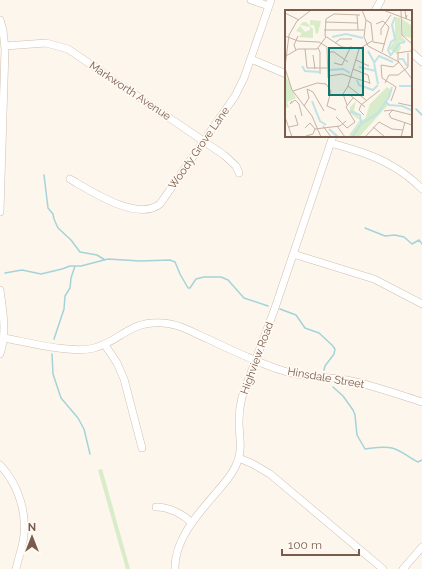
<svg xmlns="http://www.w3.org/2000/svg" width="422" height="569" viewBox="0 0 422 569" font-family="Raleway,sans-serif">
  <style>
    .green { fill: #d8ecc9 }
    .lines { fill: none; stroke-linecap: round; stroke-linejoin: round }
    .stream { stroke: #a5d3da; stroke-width: 1.5 }
    .minor-casing { stroke: #d1beb0; stroke-width: 8 }
    .minor { stroke: #fff; stroke-width: 7 }
    .labels { text-anchor: middle; dominant-baseline: central; stroke-width: 3.5; stroke-linejoin: round; paint-order: stroke }
    .street-label { font-size: 11px; fill: #7a5c4d; stroke: #fffaf3 }
    .inset-river { fill: none; stroke: #bfe3e8; stroke-width: 2 }
    .inset-road { fill: none; stroke: #c5b3a7; stroke-width: 1 }
    .view { fill: #0f766e; fill-opacity: 0.15; stroke: #0f766e; stroke-width: 2 }
    .inset-edge { fill: none; stroke: #7a5c4d; stroke-width: 2 }
  </style>
  <rect width="100%" height="100%" fill="#fdf6ec"/>
  <path class="green" d="M102,469L130,569H126L98,470Z"/>
  <g class="lines">
    <path class="stream" d="M416,109L422,115
      M44,175L48,208L53,214L54,219L58,228L71,240L80,252L97,255L105,260
      M365,228L385,236L395,235L404,237L412,244L419,240L422,244
      M5,273L22,270L41,274L62,269L70,266H81L108,259L140,261L170,260L175,262L180,274L188,288H190L196,279L204,277H221L228,280L244,298L268,306
      M280,309L296,315L305,328L319,333L332,345L335,349L334,354L325,366L324,370
      M54,339L64,309L65,296L70,288L71,278L75,266
      M52,354L53,374L61,398L78,418L84,429L90,454
      M333,387L343,396L353,410L355,415L357,435L365,449C374,448 383,446 392,448C401,450 409,458 418,462L422,460"/>
    <g class="minor-casing">
      <path id="minor" d="M251,0L269,6
        M375,11L381,0
        M0,20L3,30L5,49L0,212
        M5,46L46,43L68,49L224,155L236,166L239,173
        M411,52L422,62
        M251,59L286,74
        M331,143C352,149 374,155 392,166C403,172 413,180 422,189
        M70,179C91,191 137,222 160,204L235,96L244,78L271,0
        M293,254L374,279L422,304
        M0,290C3,312 7,333 0,354
        M4,338C27,342 72,354 94,348C121,341 130,320 163,323C179,324 194,333 208,339C233,351 258,363 284,371C304,378 326,376 347,380C372,385 397,394 422,402
        M105,345L117,363L124,379L142,448
        M239,458L253,464L270,474L383,569
        M0,465C19,485 28,515 23,542C21,551 18,560 16,569
        M156,507C169,507 183,514 192,523
        M175,569C174,540 198,514 216,493C224,483 232,476 237,463C243,449 239,436 239,421C239,413 240,405 242,397L275,308L333,136
        M403,569L422,547"/>
    </g>
    <use href="#minor" class="minor"/>
  </g>
  <g class="labels">
    <g class="street-label">
      <text transform="translate(130 91) rotate(34)">Markworth Avenue</text>
      <text transform="translate(199 148) rotate(-55)">Woody Grove Lane</text>
      <text transform="translate(257 358) rotate(-70)">Highview Road</text>
      <text transform="translate(326 378) rotate(10)">Hinsdale Street</text>
    </g>
  </g>
  <g transform="translate(285 10)">
    <rect width="127" height="127" fill="#fdf6ec"/>
    <path d="M110,7L115,8L117,27L122,32L114,31L116,38L112,44L104,39L110,30ZM117,9L127,16L126,28L118,26ZM25,10L36,11L33,23L31,24L29,15H25ZM18,12H21L28,19V28L14,27L17,23L11,21L15,16L20,22L25,20V17L15,15ZM0,64L11,88L2,92L4,97L0,98ZM102,77L107,81L100,92L104,93L103,95L74,127H66L64,125L75,110L65,103V97L71,91L69,100L76,110L80,109L85,94Z" fill="#d8ecc9"/>
    <path class="inset-river" d="M47,27L61,24L78,28M83,41L89,52M106,45L115,33L120,32M106,46L103,40L106,32L110,29L107,15L110,7M114,49H118L122,56M89,53L94,46L108,52M89,53L93,74M17,56L20,61L34,62M74,57L91,61M44,60L58,59L65,63M72,70L74,75L88,80L93,75M114,76H127M27,91L35,111L41,115M101,92L104,95L117,96L126,100M65,101L75,105L76,113M44,119L53,127M67,127L76,114L93,103L104,87L107,77"/>
    <path class="inset-road" d="M77,0L81,10L79,27L83,36L114,52L108,57L96,55L97,68L111,77L106,91M98,0L127,11M120,0L121,9L122,5M116,1L117,25L127,34M0,3L14,10M72,5L73,20M81,10L86,13L88,32L100,34M40,12L73,13M91,14L98,11L104,17L97,42M39,20H79M96,25V19L106,5M0,26L13,31L34,32L42,37L43,68M50,33L55,29H67M33,38L35,42V64M66,38L57,37L40,26L41,9L49,4L75,5M20,39L22,58H43M11,40L9,35L13,26M44,42H49L63,52M112,43L126,41M113,43V51L127,69M28,45L30,59M1,46L13,39H32L41,27M71,50L84,56M49,53L57,55L66,36M0,57L4,25L12,11L26,0M0,58L7,80L27,106L36,127M68,59L83,65L85,74M44,66L57,64L85,73M100,73L104,65H113L123,57V43M63,76L81,90M22,79L28,82L39,101M8,81L32,73L41,74L46,81L42,96L51,100M65,85L80,97M7,91L5,94L10,90L14,94L17,106M113,93L127,96M62,95L58,84L63,76L74,39L87,31M76,95L95,80M76,95L74,100L79,105M19,96L24,88L22,79M108,100L104,104L106,108L127,115M99,101L107,100L127,105M0,107L7,127M51,107L62,118L70,112L61,97L68,88M38,116L46,127M52,116L60,127M4,117L13,115L10,105M88,117L100,127M20,118L25,113L30,119L28,124L21,126M30,119L55,116L61,111M80,127L94,112L107,119L118,120M116,127L120,112"/>
    <path class="view" d="M44,38H78V85H44Z"/>
    <rect width="127" height="127" class="inset-edge"/>
  </g>
  <g transform="translate(32 537)" stroke="#fffaf3" stroke-width="3" paint-order="stroke">
  <path d="M0-3L7 15L0 10L-7 15Z" fill="#7a5c4d"/>
  <text y="-6" font-size="11" font-weight="bold" text-anchor="middle" fill="#7a5c4d">N</text>
  </g>
  <path d="M282 549v6h77v-6" fill="none" stroke="#7a5c4d" stroke-width="2"/>
  <text x="288" y="549" font-size="12" fill="#7a5c4d" stroke="#fffaf3" stroke-width="3" paint-order="stroke">100 m</text>
</svg>
